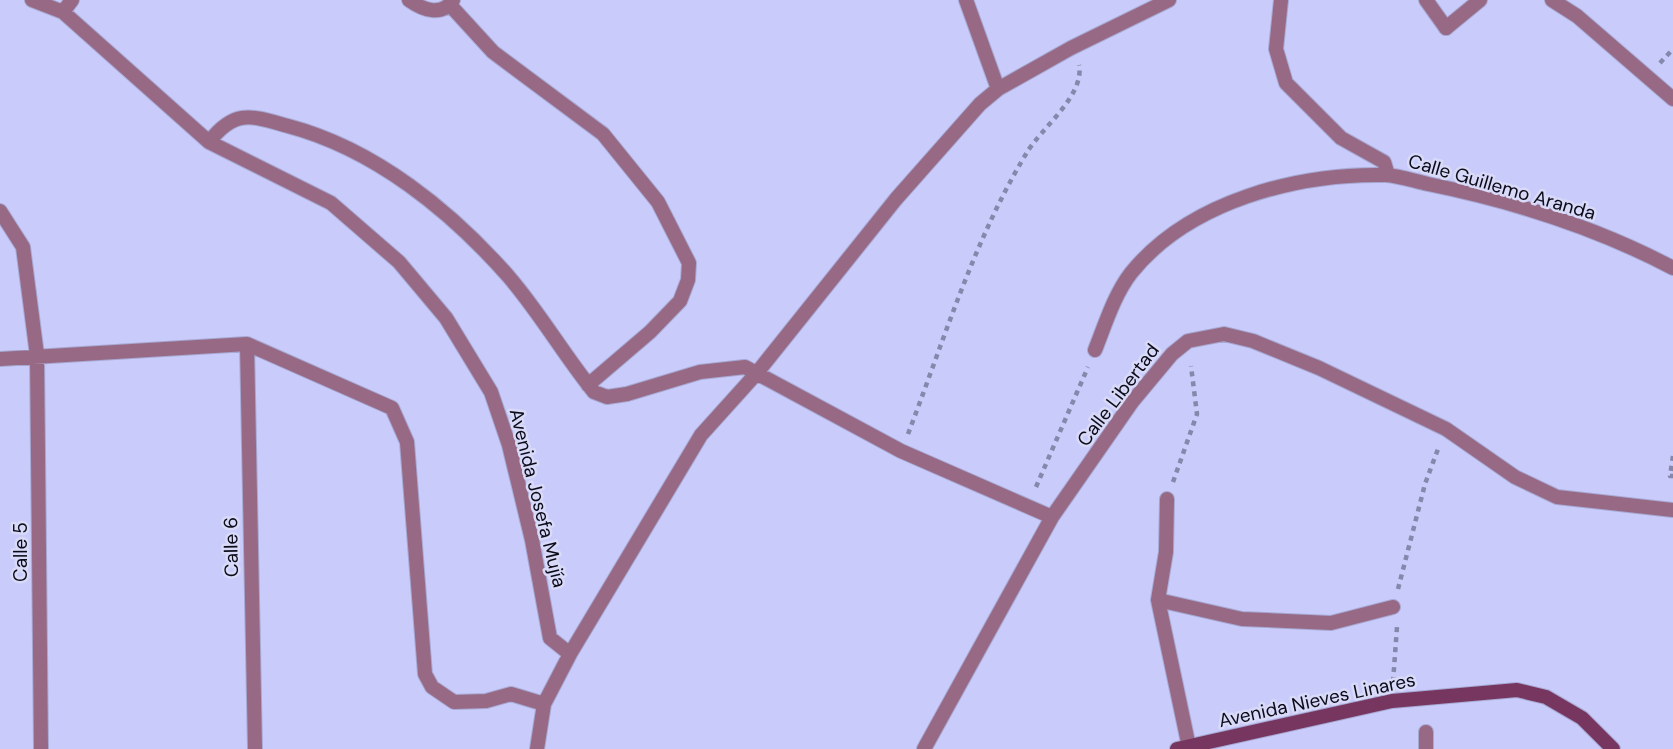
<svg xmlns="http://www.w3.org/2000/svg" width="1673" height="749" viewBox="0 0 1673 749" font-family="'DM Sans',sans-serif">
  <style>
    .lines { fill: none; stroke-linecap: round; stroke-linejoin: round }
    .lane-casing { stroke: #a7a8d2; stroke-width: 16 }
    .street-casing { stroke: #a7a8d2; stroke-width: 16 }
    .secondary-casing { stroke: #a7a8d2; stroke-width: 16 }
    .path { stroke: #8587ab; stroke-width: 4.5; stroke-dasharray: 5 5; stroke-linecap: butt }
    .lane { stroke: #976984; stroke-width: 14 }
    .street { stroke: #976984; stroke-width: 14 }
    .secondary { stroke: #773660; stroke-width: 14 }
    .labels { text-anchor: middle; dominant-baseline: central; stroke-width: 5; stroke-linejoin: round; paint-order: stroke }
    .street-label { font-size: 19px; fill: #0b0b1a; stroke: #d9daf8 }
  </style>
  <rect width="100%" height="100%" fill="#c9cbfb"/>
  <g class="lines">
    <g class="lane-casing">
      <path id="lane" d="M1552,0L1577,16L1673,99
        M1446,28L1480,0
        M1167,499L1166,552L1158,600L1189,747
        M1158,600L1242,619L1331,623L1393,607"/>
    </g>
    <g class="street-casing">
      <path id="street" d="M32,0L63,12L209,142L331,203L399,262L446,318L491,392L509,445L532,540L550,638L570,654L544,704L537,749
        M409,0C423,10 442,17 453,0
        M966,0L998,89
        M1281,0L1276,49L1286,83L1341,138L1384,162L1388,175
        M1426,0L1446,28
        M450,5L493,52L603,134L658,202L689,263L688,280L680,301L650,332L588,385
        M63,12L72,0
        M209,142C235,108 252,116 288,126C375,149 451,211 509,277C540,313 564,355 594,392L607,397L627,394L700,372L745,367L901,451L1052,517
        M0,211L23,247L37,355L41,749
        M247,344L255,749
        M1095,350C1105,325 1114,295 1131,273C1189,201 1298,173 1386,175C1400,176 1414,181 1428,184C1512,201 1597,228 1673,268
        M0,359L247,344L392,408L407,442L425,674L432,687L454,702L486,701L511,694L544,704
        M570,654L701,435L756,374L896,199L980,104L998,89L1071,48L1169,0
        M924,749L1052,517L1132,402L1172,354L1188,341L1224,334L1253,341L1319,368L1446,429L1515,477L1557,497L1673,510
        M1426,749V732"/>
    </g>
    <g class="secondary-casing">
      <path id="secondary" d="M1177,749L1392,701L1517,690L1546,697L1582,718L1613,749"/>
    </g>
    <path class="path" d="M1660,63L1673,49
      M908,434C944,340 974,240 1026,154C1040,129 1085,96 1079,65
      M1673,456L1670,476H1673
      M1173,482L1197,414L1191,366
      M1036,487L1088,367
      M1398,589L1425,484L1438,449
      M1393,682L1397,627"/>
    <use href="#lane" class="lane"/>
    <use href="#street" class="street"/>
    <use href="#secondary" class="secondary"/>
  </g>
  <g class="labels">
    <g class="street-label">
      <text transform="translate(1502 187) rotate(16)">Calle Guillemo Aranda</text>
      <text transform="translate(1118 395) rotate(-53)">Calle Libertad</text>
      <text transform="translate(538 498) rotate(76)">Avenida Josefa Mujía</text>
      <text transform="translate(231 547) rotate(-91)">Calle 6</text>
      <text transform="translate(20 552) rotate(-90)">Calle 5</text>
      <text transform="translate(1317 700) rotate(-12)">Avenida Nieves Linares</text>
    </g>
  </g>
</svg>
